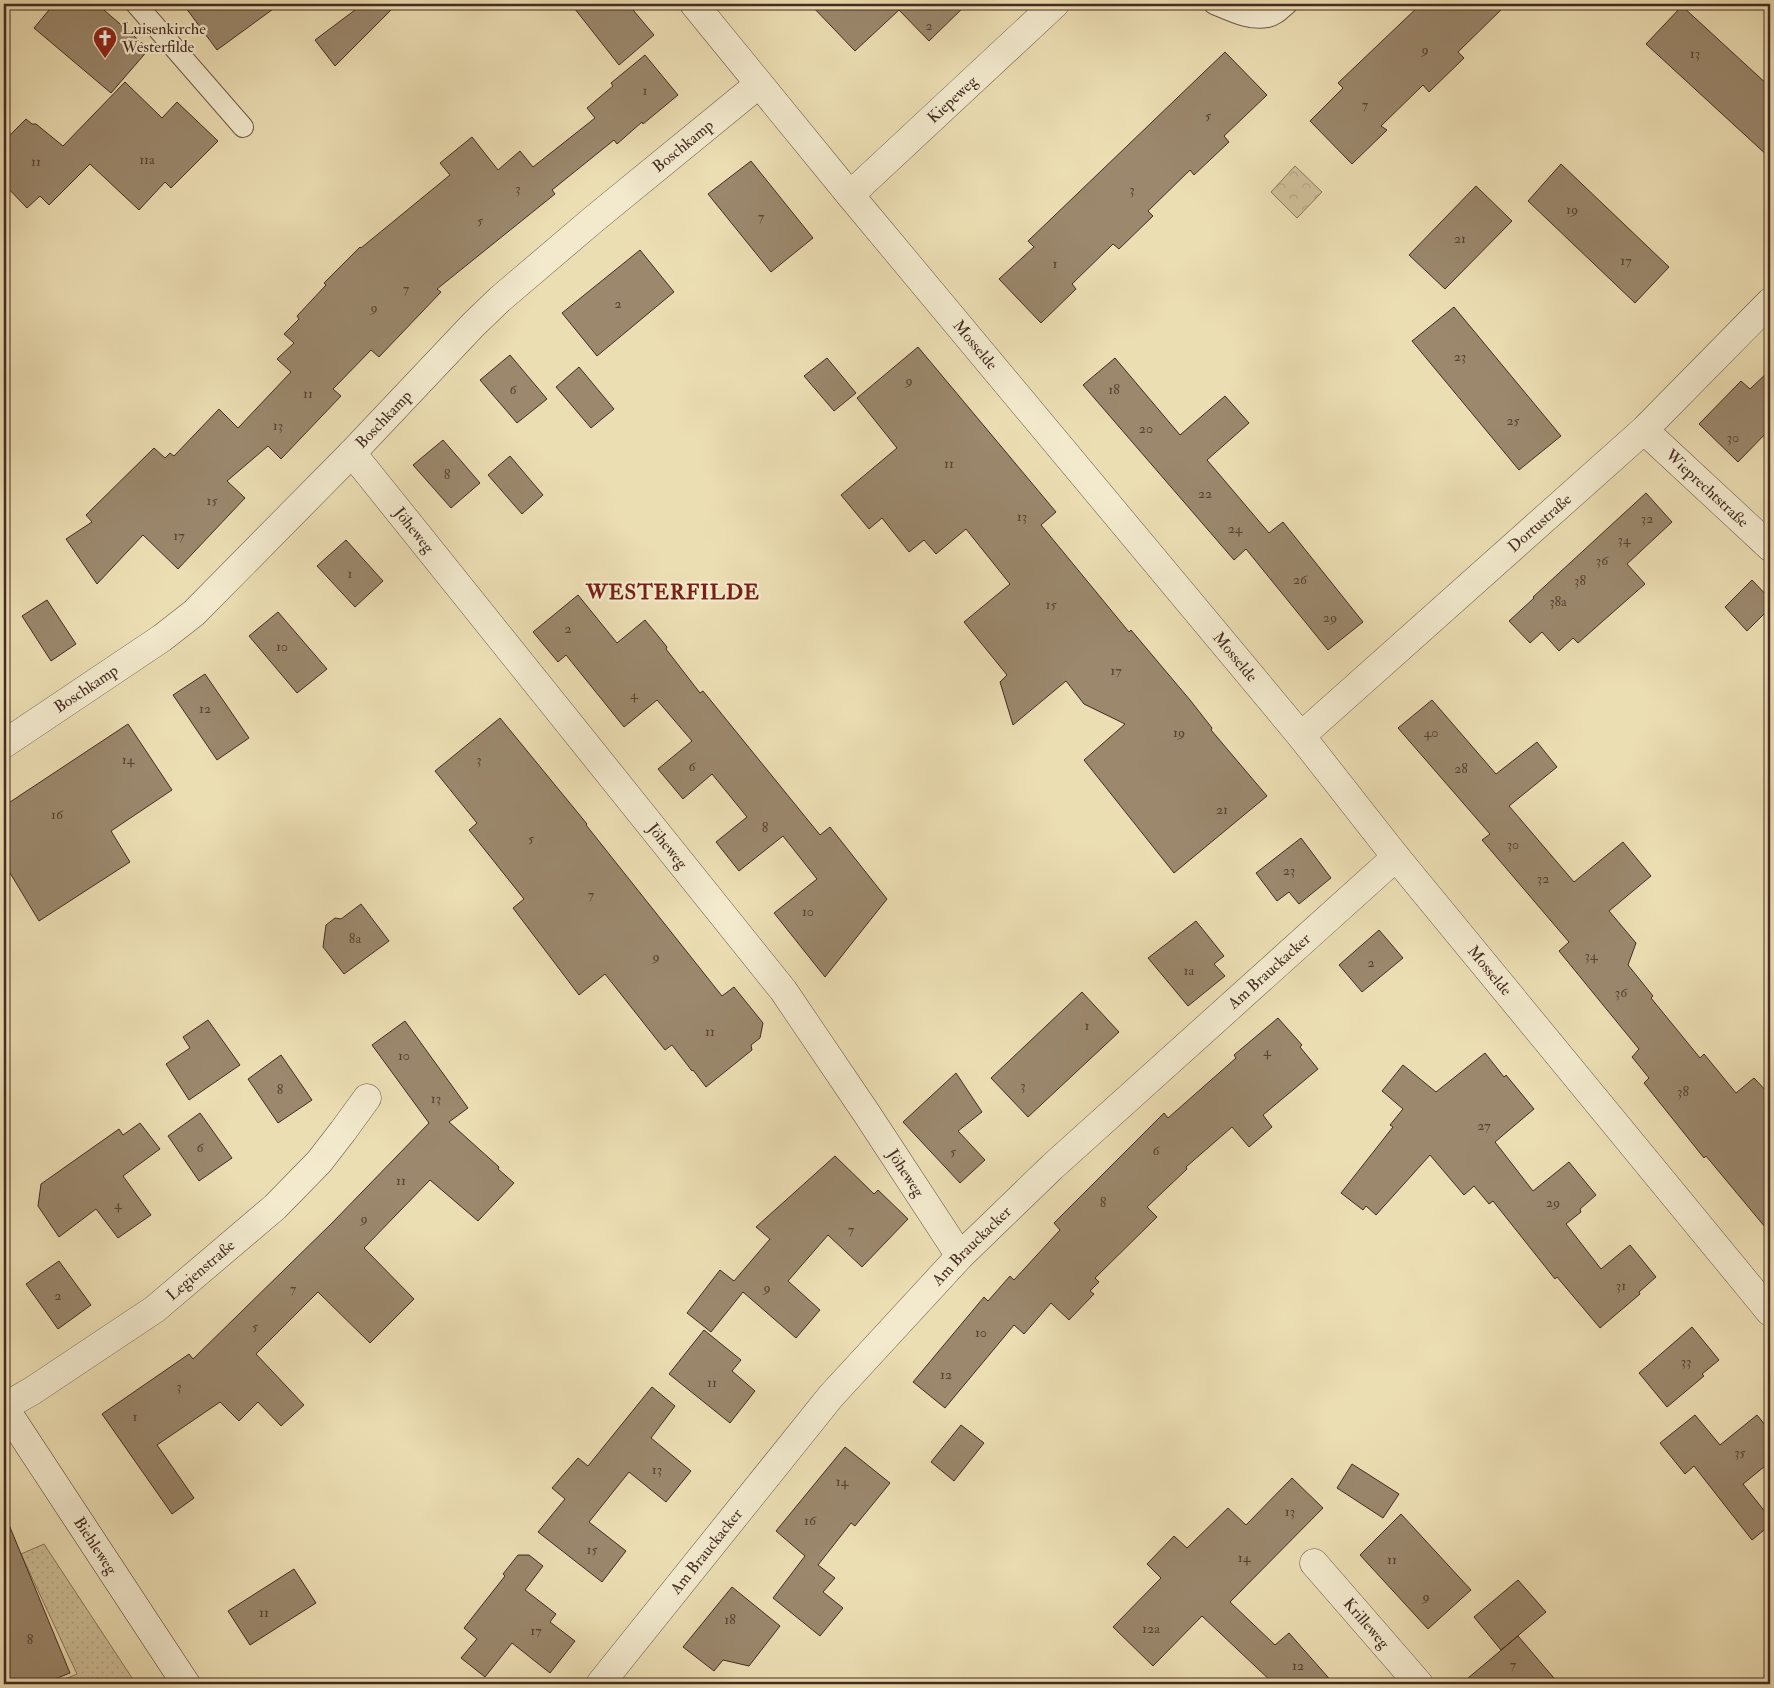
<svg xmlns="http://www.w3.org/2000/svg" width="1774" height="1688" viewBox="0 0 1774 1688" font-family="'IM FELL Double Pica',serif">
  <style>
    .grass { fill: url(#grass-dots); stroke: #8a765e }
    .park { fill: url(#park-crowns); stroke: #8a765e }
    .building { fill: #9b886d; stroke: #442b21 }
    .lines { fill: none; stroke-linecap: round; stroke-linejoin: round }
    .lane-casing { stroke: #6e5846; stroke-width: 22 }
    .street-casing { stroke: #6e5846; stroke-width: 29 }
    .secondary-casing { stroke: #442b21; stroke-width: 29 }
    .lane { stroke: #f3eace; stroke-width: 20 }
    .street { stroke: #f3eace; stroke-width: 28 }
    .secondary { stroke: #f3eace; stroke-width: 28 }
    .labels { text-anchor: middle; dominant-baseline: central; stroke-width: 4.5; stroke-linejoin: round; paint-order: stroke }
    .number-label { font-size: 14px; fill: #5a4234 }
    .poi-label { font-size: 16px; fill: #442b21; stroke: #f3eace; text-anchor: start }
    .street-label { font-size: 16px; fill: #442b21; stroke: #f3eace }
    .district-label { font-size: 21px; font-weight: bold; letter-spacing: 1px; fill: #7a1f14; stroke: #f3eace }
  </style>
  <defs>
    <pattern id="grass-dots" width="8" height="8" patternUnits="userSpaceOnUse" patternTransform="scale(1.25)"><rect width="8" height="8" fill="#cfc09a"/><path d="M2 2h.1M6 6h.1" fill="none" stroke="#b3a584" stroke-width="1.8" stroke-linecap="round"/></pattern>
    <pattern id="park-crowns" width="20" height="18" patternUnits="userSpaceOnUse" patternTransform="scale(1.25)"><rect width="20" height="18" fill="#cfc09a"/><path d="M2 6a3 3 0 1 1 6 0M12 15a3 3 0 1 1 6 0" fill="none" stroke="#b3a584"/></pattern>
  </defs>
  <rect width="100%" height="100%" fill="#ecdeb3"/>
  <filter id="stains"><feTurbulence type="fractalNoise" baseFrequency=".004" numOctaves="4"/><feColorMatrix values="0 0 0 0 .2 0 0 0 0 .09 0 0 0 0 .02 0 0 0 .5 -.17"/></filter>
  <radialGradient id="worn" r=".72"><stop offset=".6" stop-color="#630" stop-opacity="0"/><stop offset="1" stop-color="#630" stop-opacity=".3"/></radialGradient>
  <path class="grass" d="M44,1544L136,1684H53L77,1674L21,1554Z"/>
  <path class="park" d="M1295,166L1322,192L1297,218L1271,192Z"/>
  <path class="building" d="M54,4H97L149,49L111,93L34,28Z
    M183,4H280L217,50Z
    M363,4H397L335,66L315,40Z
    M571,4H628L654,35L619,65Z
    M810,4H967L929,41L899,10L855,51Z
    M1421,4H1507L1458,52L1464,58L1429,92L1423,85L1381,126L1387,130L1352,164L1310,121L1343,88L1338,83Z
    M1682,6L1770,87V158L1646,44Z
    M1225,52L1267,95L1224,136L1229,142L1194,175L1190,170L1148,211L1153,216L1119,249L1113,244L1072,284L1076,289L1041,323L999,279L1034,247L1028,241Z
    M645,55L678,95L643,124L642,122L617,144L614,140L552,190L555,194L437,289L441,292L379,357L371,350L333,389L341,396L281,459L268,446L227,481L245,498L178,569L143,535L97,584L66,539L92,522L86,515L154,448L165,458L170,453L174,456L219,409L238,428L291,372L277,359L294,343L284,334L299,319L297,316L326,285L324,283L360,247L361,248L450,175L440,163L472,137L498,170L520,151L533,167L595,118L587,108L613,86L611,83Z
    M125,82L162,118L177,102L218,141L171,188L165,182L139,210L90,164L49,205L40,196L27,208L4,184V141L26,119L32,124H36L63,146Z
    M751,161L813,238L771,272L708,194Z
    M1561,164L1669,267L1635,303L1528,201Z
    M1476,186L1512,221L1445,289L1409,255Z
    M640,250L674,292L597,356L562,313Z
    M1454,307L1561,436L1519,470L1412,341Z
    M918,347L1056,512L1041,525L1129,632L1131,630L1190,700L1212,728L1211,730L1267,796L1174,873L1084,760L1125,724L1084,704L1066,681L1013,725L1000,682L1007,675L964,622L1010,584L966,529L936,554L924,540L909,552L882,518L869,529L841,495L897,448L857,398Z
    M510,355L547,399L517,423L480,380Z
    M827,358L856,393L834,411L804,376Z
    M1115,358L1180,435L1225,396L1249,423L1207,460L1269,533L1283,522L1363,622L1328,650L1246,549L1234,560L1083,385Z
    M579,367L614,409L591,428L556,387Z
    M1770,370V429L1738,462L1699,424L1741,381L1750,389Z
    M443,440L480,483L451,508L413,465Z
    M510,456L543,495L522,514L488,475Z
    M1646,493L1672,522L1627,564L1645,584L1578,643L1573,638L1559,651L1542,632L1530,643L1509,621L1534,598L1533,597Z
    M346,540L383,581L355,607L317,566Z
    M1752,580L1770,599V608L1747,631L1725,607Z
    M578,595L617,643L645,620L667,647L666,649L700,693L703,691L820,835L830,827L887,899L825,977L774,913L817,879L783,836L739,871L716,842L747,817L712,774L683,799L658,769L692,741L657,700L624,727L566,655L558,662L533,632Z
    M47,600L76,644L51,661L22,616Z
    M278,612L327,669L297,693L249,636Z
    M205,674L249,738L217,760L173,695Z
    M1432,700L1496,774L1537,742L1557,767L1509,806L1574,882L1623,842L1651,876L1609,911L1636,943L1628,965L1653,996L1651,998L1700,1058L1704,1054L1736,1093L1754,1078L1770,1095V1233L1706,1156L1704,1158L1644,1083L1649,1078L1632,1057L1639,1049L1559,951L1569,942L1482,840L1490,834L1398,728Z
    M500,718L587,824L586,825L722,996L734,987L763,1023L760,1038L751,1045L752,1050L706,1087L693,1070L692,1071L672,1045L665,1050L605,974L579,995L513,908L524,899L469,830L477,823L435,771Z
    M128,724L172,790L111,831L130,862L39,921L4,863V806Z
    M1301,838L1331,878L1299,904L1289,892L1277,901L1256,873Z
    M361,904L389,941L344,974L323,947L326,925L335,918L341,919Z
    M1196,921L1224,956L1214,964L1225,976L1188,1006L1148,958Z
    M1379,930L1403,958L1362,992L1339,965Z
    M1082,992L1119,1032L1028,1117L991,1078Z
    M1278,1018L1302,1045L1300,1047L1318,1069L1263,1115L1272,1127L1249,1147L1232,1127L1186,1167L1187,1169L1147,1207L1157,1217L1095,1278L1099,1282L1090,1291L1094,1294L1069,1320L1051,1303L1024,1334L1014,1325L945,1408L913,1382L984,1297L988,1301L1010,1276L1014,1280L1060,1230L1054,1223L1164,1113L1168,1118L1236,1058L1234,1055Z
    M208,1020L240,1065L189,1100L166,1064L190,1048L183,1037Z
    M405,1021L468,1108L449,1122L499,1167L498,1169L514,1183L478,1221L430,1180L364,1248L414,1299L370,1343L318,1292L256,1354L304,1405L281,1426L258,1402L239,1421L220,1402L157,1445L194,1498L172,1514L102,1414L189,1354L193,1359L332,1223L429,1123L372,1045Z
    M1485,1053L1504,1077L1506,1075L1534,1109L1495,1142L1533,1191L1569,1162L1596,1195L1580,1209L1581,1212L1566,1224L1601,1269L1630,1245L1656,1277L1639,1292L1640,1294L1600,1328L1557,1277L1555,1279L1493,1201L1489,1204L1474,1186L1464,1195L1430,1155L1376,1215L1366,1206L1363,1210L1341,1193L1393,1127L1390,1125L1403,1109L1382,1091L1403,1065L1436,1092Z
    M281,1055L312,1100L278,1123L248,1079Z
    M956,1073L982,1112L958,1131L985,1160L960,1183L903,1122Z
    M200,1113L232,1158L199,1181L168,1136Z
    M140,1123L160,1149L123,1176L151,1215L118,1238L96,1209L59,1237L38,1206L41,1184L119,1129L123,1135Z
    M835,1156L874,1194L878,1190L908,1219L862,1267L828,1235L788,1281L820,1310L796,1338L743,1292L711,1332L687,1313L720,1270L734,1281L770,1239L756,1227Z
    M59,1261L91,1305L58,1329L26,1284Z
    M1692,1327L1719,1360L1702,1374L1704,1376L1667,1407L1639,1373Z
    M704,1330L741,1360L732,1371L755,1391L730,1423L669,1374Z
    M652,1387L675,1406L651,1438L691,1471L666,1502L629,1472L589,1522L626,1551L602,1582L538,1532L565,1499L552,1488L578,1458L588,1466Z
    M1695,1415L1720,1445L1757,1415L1770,1431V1462L1743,1484L1770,1518V1525L1752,1540L1694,1466L1685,1474L1660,1443Z
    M961,1425L984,1443L954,1481L931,1462Z
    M845,1447L890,1483L855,1526L851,1523L818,1565L835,1578L823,1592L843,1608L820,1636L773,1598L805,1556L776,1531Z
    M1352,1464L1399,1494L1383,1518L1337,1488Z
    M1292,1478L1323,1508L1230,1602L1275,1645L1289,1633L1334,1684H1274L1202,1616L1153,1666L1113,1627L1161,1578L1147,1564L1174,1536L1187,1548L1228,1508L1246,1525Z
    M1401,1514L1471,1590L1428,1629L1360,1555Z
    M5,1515L70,1673L42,1684H10L4,1670Z
    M518,1555H529L543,1566L525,1590L556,1614L550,1622L575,1641L550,1673L512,1643L485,1677L461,1658L477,1639L464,1628L505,1576L503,1574Z
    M294,1569L316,1603L250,1645L228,1611Z
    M1518,1580L1546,1612L1501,1650L1474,1617Z
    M732,1587L780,1626L749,1666L723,1660L714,1671L683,1647Z
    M1518,1636L1559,1684H1461Z"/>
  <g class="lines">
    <g class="lane-casing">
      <path id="lane" d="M136,4L243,127
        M1214,4C1229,10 1250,21 1267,17C1275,16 1281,9 1287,4"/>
    </g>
    <g class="street-casing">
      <g id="street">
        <path id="s1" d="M694,4L850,195L1301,736L1396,857L1770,1312"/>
        <path id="s2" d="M850,195L1055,4"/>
        <path id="s3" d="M1644,430L1770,547"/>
        <path id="s4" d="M352,453L783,990L867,1114L960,1256"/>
        <path id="s5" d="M1301,736L1644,430L1770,302"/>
        <path id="s6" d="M4,744L162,638L194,613L352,453L473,325L500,299L594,219L759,84"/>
        <path id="s7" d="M4,1407L32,1391L155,1309L275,1207L319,1162L343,1131L367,1098"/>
        <path id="s8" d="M1314,1563L1419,1684"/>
        <path id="s9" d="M600,1684L831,1396L960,1256L1052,1167L1396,857"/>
      </g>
    </g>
    <g class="secondary-casing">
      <g id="secondary">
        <path id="s10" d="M4,1407L186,1684"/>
      </g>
    </g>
    <use href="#lane" class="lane"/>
    <use href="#street" class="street"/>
    <use href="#secondary" class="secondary"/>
  </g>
  <defs>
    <g id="church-pin" transform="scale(1.25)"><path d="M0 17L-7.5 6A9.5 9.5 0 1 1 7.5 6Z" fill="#8f2418" stroke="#f3eace"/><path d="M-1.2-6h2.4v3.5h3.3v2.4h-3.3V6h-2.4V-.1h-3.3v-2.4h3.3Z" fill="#fff"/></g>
  </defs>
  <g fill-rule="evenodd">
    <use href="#church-pin" x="105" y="38"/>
  </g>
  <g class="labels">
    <g class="number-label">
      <text x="929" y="25">2</text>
      <text x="1425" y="49">9</text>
      <text x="1695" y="53">13</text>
      <text x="645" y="90">1</text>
      <text x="1365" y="104">7</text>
      <text x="1208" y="115">5</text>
      <text x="147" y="159">11a</text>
      <text x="36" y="161">11</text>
      <text x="518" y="188">3</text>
      <text x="1132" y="189">3</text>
      <text x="1572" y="209">19</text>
      <text x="761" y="216">7</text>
      <text x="480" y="220">5</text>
      <text x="1460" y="238">21</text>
      <text x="1626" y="260">17</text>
      <text x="1055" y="263">1</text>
      <text x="406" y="288">7</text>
      <text x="618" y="303">2</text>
      <text x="374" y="307">9</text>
      <text x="1460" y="356">23</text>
      <text x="909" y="380">9</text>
      <text x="513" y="389">6</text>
      <text x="1114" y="389">18</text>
      <text x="308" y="393">11</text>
      <text x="1513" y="420">25</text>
      <text x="278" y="425">13</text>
      <text x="1146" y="428">20</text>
      <text x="1733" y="437">30</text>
      <text x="949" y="463">11</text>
      <text x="447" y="474">8</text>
      <text x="1205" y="493">22</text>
      <text x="212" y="500">15</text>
      <text x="1022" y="516">13</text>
      <text x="1647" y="518">32</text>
      <text x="1235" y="528">24</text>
      <text x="179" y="535">17</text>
      <text x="1624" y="539">34</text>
      <text x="1602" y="560">36</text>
      <text x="350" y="573">1</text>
      <text x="1300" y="579">26</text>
      <text x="1580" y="580">38</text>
      <text x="1558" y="601">38a</text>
      <text x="1051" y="604">15</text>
      <text x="1330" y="617">29</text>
      <text x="568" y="628">2</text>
      <text x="282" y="646">10</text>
      <text x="1116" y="670">17</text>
      <text x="634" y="694">4</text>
      <text x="205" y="708">12</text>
      <text x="1179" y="732">19</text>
      <text x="1431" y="732">40</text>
      <text x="128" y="759">14</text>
      <text x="479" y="759">3</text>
      <text x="692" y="766">6</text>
      <text x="1461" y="768">28</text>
      <text x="1222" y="809">21</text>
      <text x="57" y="814">16</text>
      <text x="765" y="827">8</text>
      <text x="531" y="838">5</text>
      <text x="1513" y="844">30</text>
      <text x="1289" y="870">23</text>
      <text x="1543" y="878">32</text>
      <text x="591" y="894">7</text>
      <text x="808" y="911">10</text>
      <text x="355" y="938">8a</text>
      <text x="1591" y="955">34</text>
      <text x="656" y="956">9</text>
      <text x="1371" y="962">2</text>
      <text x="1189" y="970">1a</text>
      <text x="1621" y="992">36</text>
      <text x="1087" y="1025">1</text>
      <text x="710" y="1031">11</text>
      <text x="1267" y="1051">4</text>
      <text x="404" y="1055">10</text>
      <text x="1023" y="1085">3</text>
      <text x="280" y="1089">8</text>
      <text x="1683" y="1091">38</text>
      <text x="436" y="1098">13</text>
      <text x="1484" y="1125">27</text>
      <text x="200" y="1147">6</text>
      <text x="1156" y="1150">6</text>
      <text x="953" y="1151">5</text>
      <text x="401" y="1180">11</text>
      <text x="1103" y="1202">8</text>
      <text x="1553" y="1202">29</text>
      <text x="118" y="1204">4</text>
      <text x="364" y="1218">9</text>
      <text x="851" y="1229">7</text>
      <text x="1621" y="1285">31</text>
      <text x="767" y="1287">9</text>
      <text x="293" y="1288">7</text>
      <text x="58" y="1295">2</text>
      <text x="255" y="1326">5</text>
      <text x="981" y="1332">10</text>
      <text x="1686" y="1361">33</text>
      <text x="946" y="1374">12</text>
      <text x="712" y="1382">11</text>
      <text x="179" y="1386">3</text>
      <text x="135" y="1416">1</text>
      <text x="1740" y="1452">35</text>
      <text x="657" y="1469">13</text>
      <text x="842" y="1481">14</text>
      <text x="1290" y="1511">13</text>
      <text x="810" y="1520">16</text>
      <text x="592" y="1549">15</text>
      <text x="1244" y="1557">14</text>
      <text x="1392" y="1559">11</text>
      <text x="1426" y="1596">9</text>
      <text x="264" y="1612">11</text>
      <text x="730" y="1619">18</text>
      <text x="1151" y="1628">12a</text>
      <text x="536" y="1630">17</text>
      <text x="30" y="1639">8</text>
      <text x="1513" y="1664">7</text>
      <text x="1298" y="1665">12</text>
    </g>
    <g class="poi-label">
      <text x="122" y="29">Luisenkirche<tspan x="122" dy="18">Westerfilde</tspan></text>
    </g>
    <g class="street-label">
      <text stroke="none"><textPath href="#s2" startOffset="140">Kiepeweg</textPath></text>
      <text stroke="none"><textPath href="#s6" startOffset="908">Boschkamp</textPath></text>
      <text stroke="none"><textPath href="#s1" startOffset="442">Mosselde</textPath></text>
      <text stroke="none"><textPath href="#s6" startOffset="502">Boschkamp</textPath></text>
      <text stroke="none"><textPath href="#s3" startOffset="86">Wieprechtstraße</textPath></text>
      <text stroke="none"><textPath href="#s5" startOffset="320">Dortustraße</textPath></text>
      <text stroke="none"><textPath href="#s4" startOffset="99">Jöheweg</textPath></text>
      <text stroke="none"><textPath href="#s1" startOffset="848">Mosselde</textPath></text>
      <text stroke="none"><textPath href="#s6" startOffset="99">Boschkamp</textPath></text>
      <text stroke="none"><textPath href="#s4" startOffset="504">Jöheweg</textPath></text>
      <text stroke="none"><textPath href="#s9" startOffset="980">Am Brauckacker</textPath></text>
      <text stroke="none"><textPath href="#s1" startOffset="1252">Mosselde</textPath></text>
      <text stroke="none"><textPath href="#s4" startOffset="909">Jöheweg</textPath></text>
      <text stroke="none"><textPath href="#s9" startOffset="575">Am Brauckacker</textPath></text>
      <text stroke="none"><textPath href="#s7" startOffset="240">Legienstraße</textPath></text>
      <text stroke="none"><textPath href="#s10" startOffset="166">Biehleweg</textPath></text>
      <text stroke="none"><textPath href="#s9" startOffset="170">Am Brauckacker</textPath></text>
      <text stroke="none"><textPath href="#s8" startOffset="80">Krilleweg</textPath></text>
    </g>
    <g class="district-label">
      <text x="673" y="592">WESTERFILDE</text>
    </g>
  </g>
  <rect width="1774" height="1688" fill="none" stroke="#ecdeb3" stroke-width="20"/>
  <rect x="5" y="5" width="1764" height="1678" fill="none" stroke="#442b21" stroke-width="2.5"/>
  <rect x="10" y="10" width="1754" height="1668" fill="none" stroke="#442b21"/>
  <rect width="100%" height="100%" filter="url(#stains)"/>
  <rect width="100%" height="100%" fill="url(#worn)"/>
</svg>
